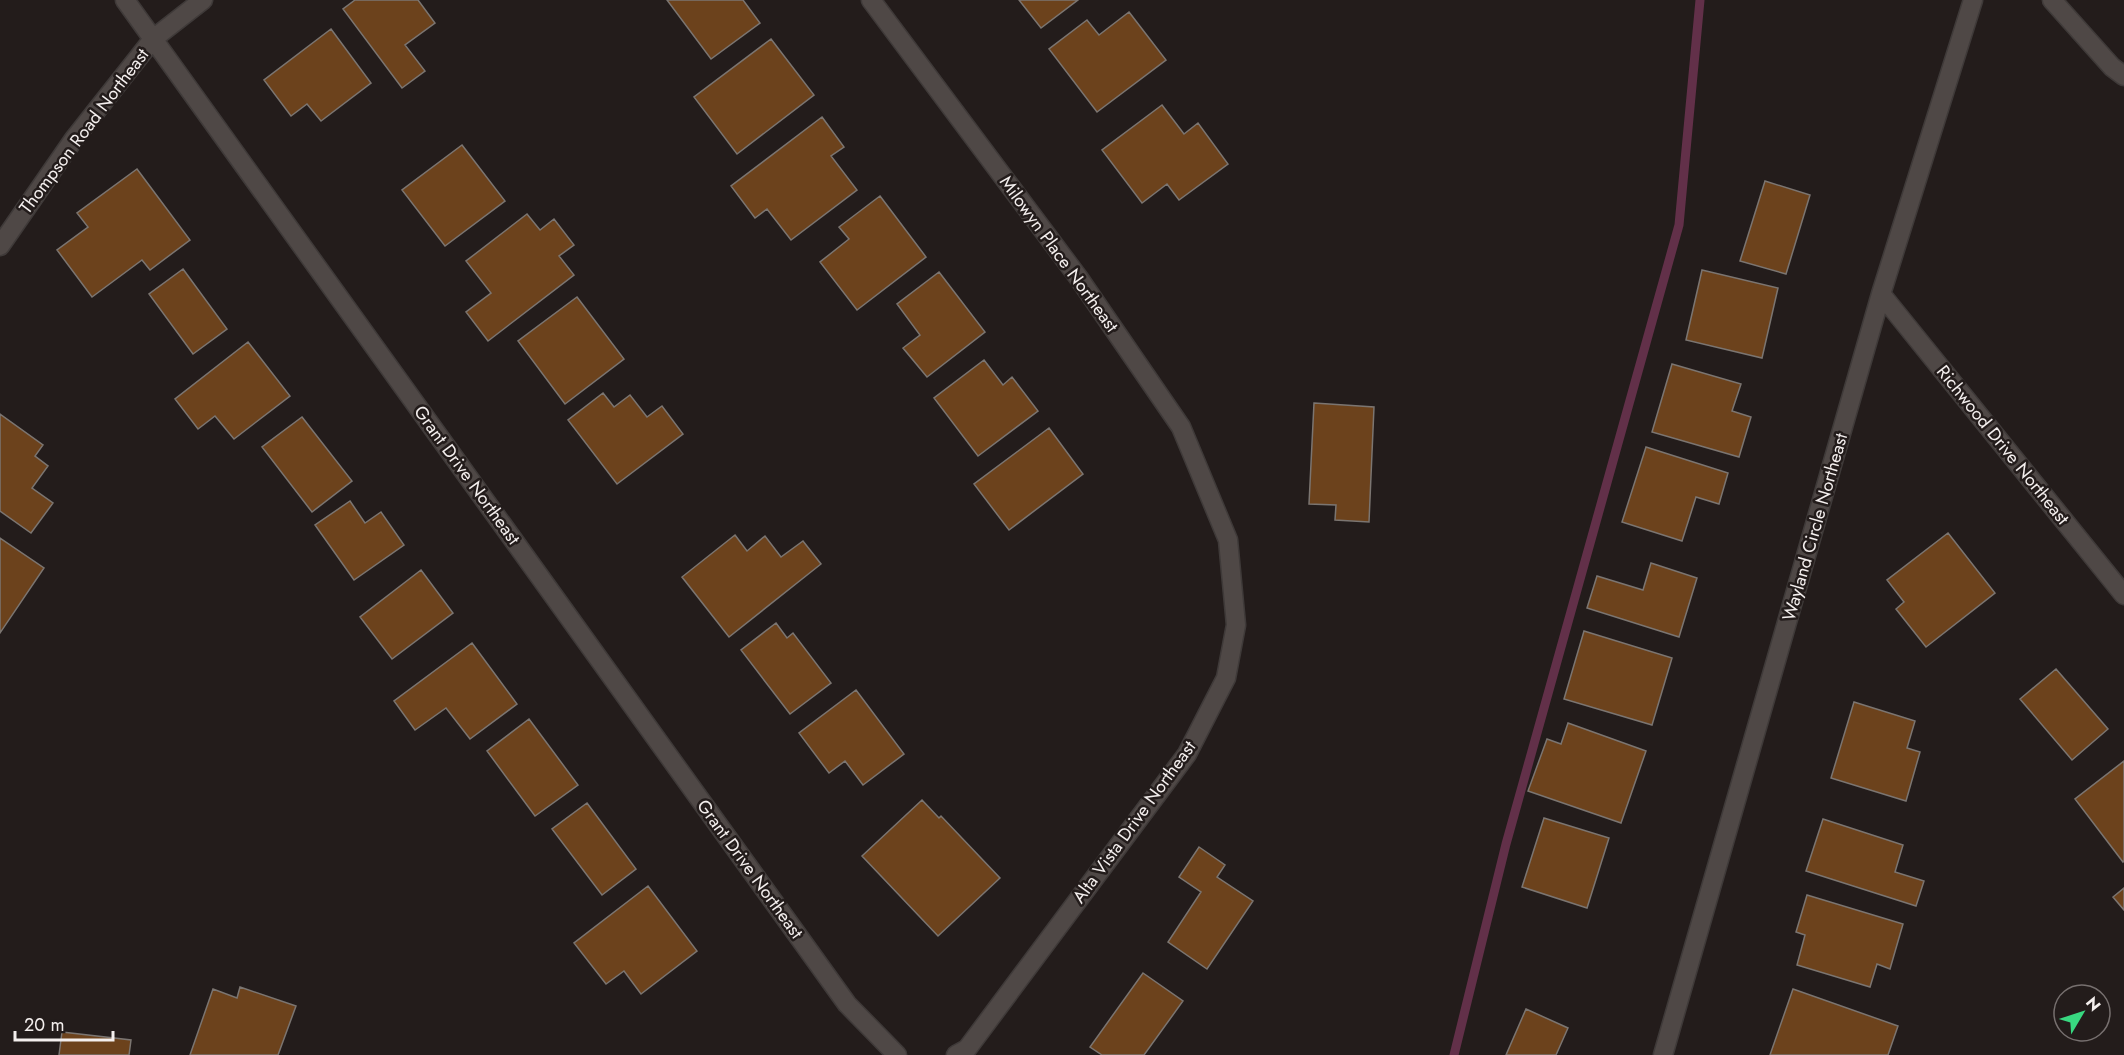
<svg xmlns="http://www.w3.org/2000/svg" width="2124" height="1055" viewBox="0 0 2124 1055" font-family="Jost,sans-serif">
  <style>
    .lines { fill: none; stroke-linecap: round; stroke-linejoin: round }
    .stream { stroke: #623049; stroke-width: 9 }
    .building { fill: #6c421c; stroke: #7b7571; stroke-width: 1.5 }
    .minor-casing { stroke: #3f3a39; stroke-width: 21 }
    .tertiary-casing { stroke: #3f3a39; stroke-width: 21 }
    .minor { stroke: #4f4846; stroke-width: 18 }
    .tertiary { stroke: #4f4846; stroke-width: 18 }
    .labels { text-anchor: middle; dominant-baseline: central; stroke-width: 5; stroke-linejoin: round; paint-order: stroke }
    .street-label { font-size: 18px; fill: #f4efee; stroke: #231c1b }
  </style>
  <rect width="100%" height="100%" fill="#231c1b"/>
  <g class="lines">
    <path class="stream" d="M1454,1055L1506,844L1679,225L1700,0"/>
  </g>
  <path class="building" d="M355,0H418L435,23L405,45L425,71L402,88L343,9Z
    M667,0H743L760,23L711,59Z
    M1019,0H1078L1041,28Z
    M1129,12L1166,60L1097,112L1049,49L1087,20L1099,35Z
    M331,29L371,83L321,121L307,104L291,116L264,80Z
    M771,39L814,95L737,154L694,97Z
    M1162,105L1184,134L1198,123L1228,164L1179,200L1167,184L1142,203L1102,150Z
    M822,117L844,147L831,156L857,190L791,240L767,209L755,218L731,186Z
    M462,145L505,201L445,246L402,190Z
    M137,169L190,240L150,270L142,260L92,297L57,250L88,227L77,213Z
    M1765,181L1810,195L1786,274L1740,261Z
    M880,196L926,257L857,310L820,262L849,239L839,227Z
    M527,214L540,230L554,219L574,245L559,256L574,275L488,341L466,312L491,293L466,261Z
    M183,269L227,329L193,354L149,294Z
    M1702,270L1778,288L1762,358L1686,340Z
    M939,272L985,332L927,377L903,348L920,335L897,304Z
    M577,297L624,359L565,404L518,341Z
    M248,342L290,396L234,439L215,416L198,429L175,399Z
    M984,360L1003,385L1012,377L1038,411L978,456L934,398Z
    M1672,364L1741,384L1732,411L1751,417L1739,457L1652,432Z
    M603,393L614,407L630,395L647,417L662,406L683,434L617,484L568,420Z
    M1314,403L1374,407L1369,522L1335,520L1336,505L1309,504Z
    M0,414L43,445L35,456L48,466L32,488L53,503L31,533L0,511Z
    M302,417L352,481L312,512L262,447Z
    M1049,428L1083,474L1009,530L974,484Z
    M1646,447L1728,473L1719,504L1696,497L1682,541L1622,522Z
    M350,501L365,523L381,512L404,545L354,580L315,525Z
    M1948,533L1995,593L1926,647L1896,609L1904,602L1887,580Z
    M735,535L747,551L765,536L781,557L803,541L821,564L729,637L682,577Z
    M0,538L44,568L0,633Z
    M1651,563L1697,578L1679,637L1587,608L1597,576L1643,590Z
    M421,570L453,613L392,659L360,617Z
    M776,623L787,638L793,633L831,683L790,714L741,650Z
    M1584,631L1672,658L1652,725L1564,699Z
    M472,643L517,704L470,739L446,708L415,730L394,701Z
    M2056,669L2108,729L2072,760L2020,699Z
    M856,690L904,754L863,785L845,761L829,773L799,733Z
    M1854,702L1915,721L1907,748L1920,752L1906,801L1831,778Z
    M529,719L578,785L535,816L487,751Z
    M1568,723L1646,751L1621,823L1528,791L1547,739L1561,744Z
    M2124,761V861L2123,862L2075,799Z
    M922,800L939,818L941,816L1000,878L938,936L862,856Z
    M587,803L636,869L602,895L552,829Z
    M1544,818L1609,838L1587,908L1522,887Z
    M1823,819L1903,845L1895,872L1924,881L1916,906L1806,871Z
    M1199,847L1225,865L1217,877L1253,901L1207,969L1168,942L1201,892L1179,877Z
    M648,886L697,951L641,994L624,971L606,984L574,943Z
    M2124,888V910L2113,897Z
    M1807,895L1903,924L1890,969L1877,964L1870,987L1797,965L1805,935L1796,932Z
    M1143,973L1183,1001L1144,1055H1102L1090,1047Z
    M240,987L296,1006L278,1055H190L213,989L237,998Z
    M1793,989L1898,1026L1888,1055H1770Z
    M1526,1009L1568,1028L1556,1055H1506Z
    M62,1032L131,1040L129,1055H59Z"/>
  <g class="lines">
    <g class="minor-casing">
      <path id="minor" d="M125,0L847,1004L897,1055
        M871,0L1078,277L1181,427L1228,540L1236,625L1226,678L1187,754L967,1049L956,1055
        M0,246L74,139L153,39L203,0
        M1881,294L2124,595
        M1663,1055L1881,294L1973,0"/>
    </g>
    <g class="tertiary-casing">
      <path id="tertiary" d="M2052,0L2112,67L2124,76"/>
    </g>
    <use href="#minor" class="minor"/>
    <use href="#tertiary" class="tertiary"/>
  </g>
  <g class="labels">
    <g class="street-label">
      <text transform="translate(84 131) rotate(-53)">Thompson Road Northeast</text>
      <text transform="translate(1059 254) rotate(54)">Milowyn Place Northeast</text>
      <text transform="translate(2003 445) rotate(51)">Richwood Drive Northeast</text>
      <text transform="translate(467 475) rotate(54)">Grant Drive Northeast</text>
      <text transform="translate(1815 527) rotate(-74)">Wayland Circle Northeast</text>
      <text transform="translate(1134 822) rotate(-54)">Alta Vista Drive Northeast</text>
      <text transform="translate(750 869) rotate(54)">Grant Drive Northeast</text>
    </g>
  </g>
  <g transform="translate(2082 1013) rotate(51)"><circle r="28" fill="#231c1b" stroke="#77706f" stroke-width="1.5"/>
  <path d="M0-4.5L10 22L0 15L-10 22Z" fill="#38d880"/>
  <text y="-9" font-size="16" font-weight="bold" text-anchor="middle" fill="#f4efee">N</text>
  </g>
  <path d="M15 1031v9h98v-9" fill="none" stroke="#f4efee" stroke-width="3"/>
  <text x="24" y="1031" font-size="18" fill="#f4efee" stroke="#231c1b" stroke-width="4.5" paint-order="stroke">20 m</text>
</svg>
